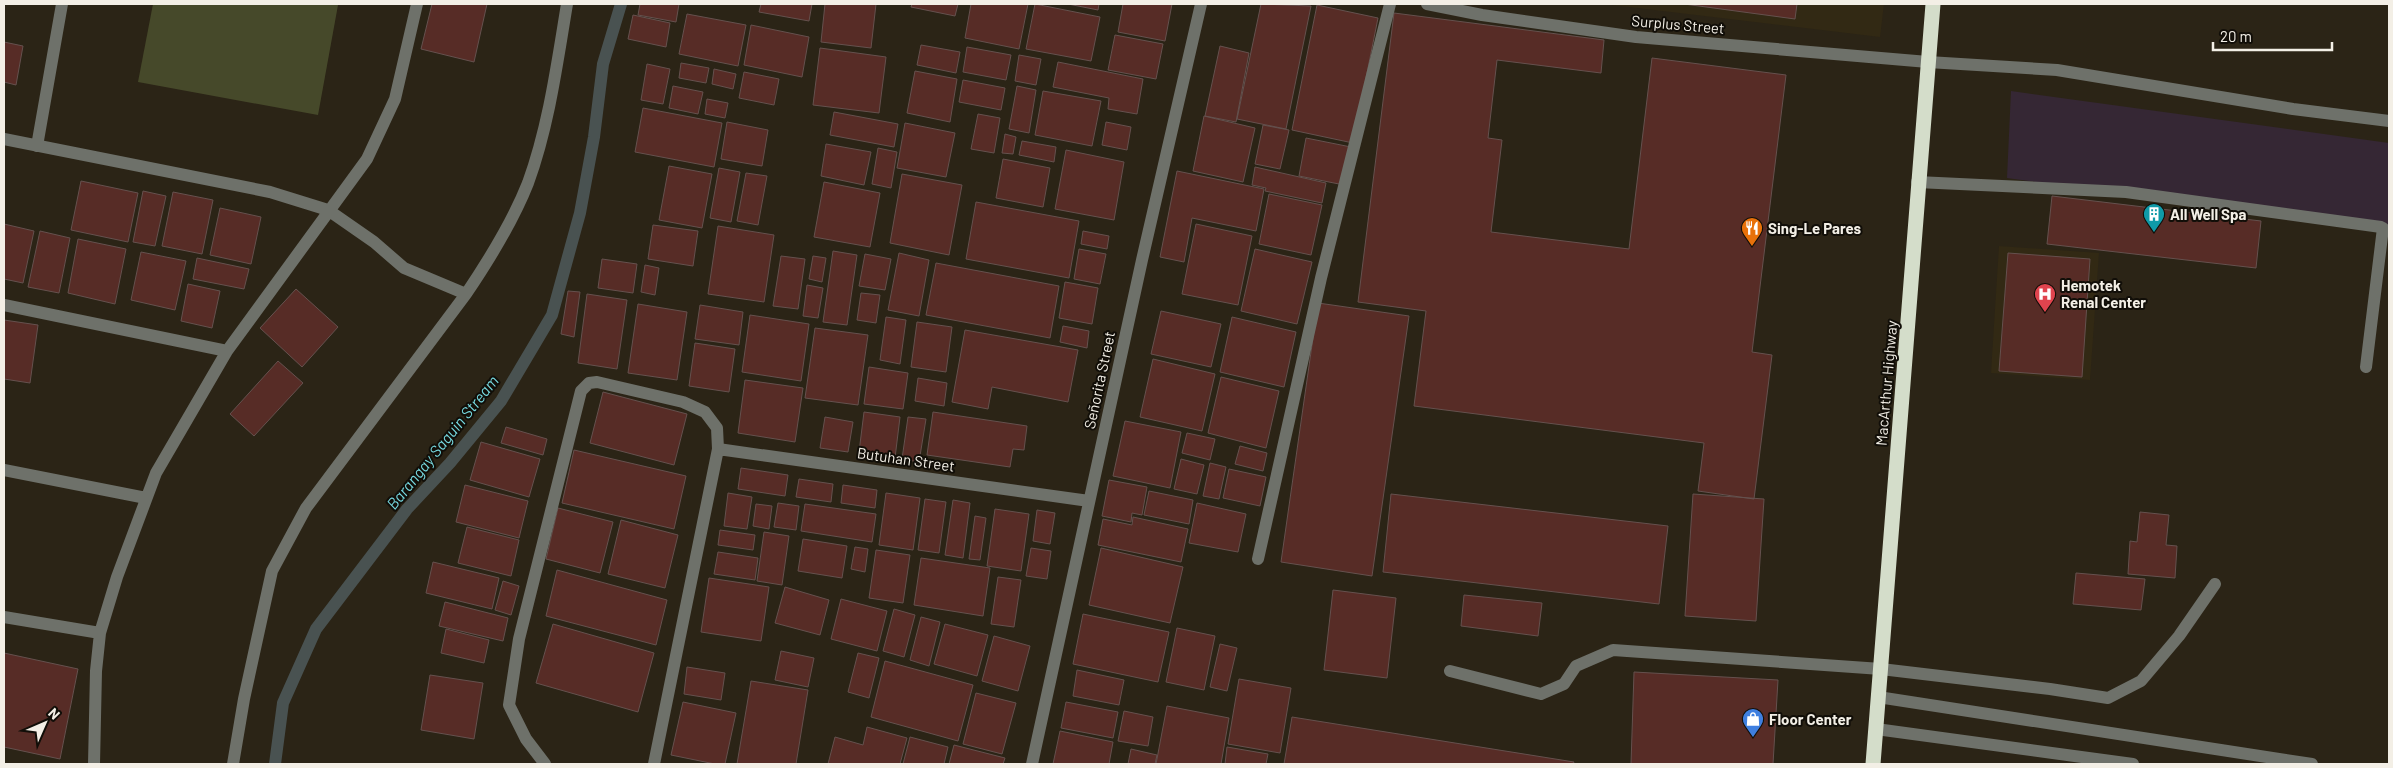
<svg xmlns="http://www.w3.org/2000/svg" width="2393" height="768" viewBox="0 0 2393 768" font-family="Barlow,sans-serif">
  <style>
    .built { fill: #322914 }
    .industrial { fill: #352734 }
    .green { fill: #46492a }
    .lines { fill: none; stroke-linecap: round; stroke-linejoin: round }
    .stream { stroke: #495251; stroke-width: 12 }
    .building { fill: #572c26; stroke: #65514e }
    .minor { stroke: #6e716a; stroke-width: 12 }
    .highway { stroke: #d4ddca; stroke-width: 15 }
    .labels { text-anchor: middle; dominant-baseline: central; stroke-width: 4; stroke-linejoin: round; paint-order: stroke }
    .street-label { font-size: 15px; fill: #f3efe6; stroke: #110e08 }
    .poi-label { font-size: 15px; font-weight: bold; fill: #f3efe6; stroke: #110e08; text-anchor: start }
    .water-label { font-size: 16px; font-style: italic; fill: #77dae1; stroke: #110e08 }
  </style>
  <rect width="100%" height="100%" fill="#2b2416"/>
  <path class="built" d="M1604,4H1884L1880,37Z
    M1999,246L2099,253L2090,380L1991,373Z"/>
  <path class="industrial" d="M2011,91L2389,143V231L2007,178Z"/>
  <path class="green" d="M153,4L338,5L318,115L138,82Z"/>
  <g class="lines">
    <path class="stream" d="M275,764L283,703L316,629L407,509L450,463L501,401L552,315L580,213L594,137L603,64L621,4"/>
  </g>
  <path class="building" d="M432,4H487L474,62L421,49Z
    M640,4H679L676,22L638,15Z
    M761,4H812L809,21L759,12Z
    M825,4H876L871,48L821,42Z
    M912,4H958L955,16L911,7Z
    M971,4H1028L1019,49L965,38Z
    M1035,4L1100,17L1091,61L1026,49Z
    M1068,4H1099L1098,10Z
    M1123,4H1172L1165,41L1118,32Z
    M1261,4L1311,6L1286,129L1237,119Z
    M1684,4H1797L1795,19Z
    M1317,5L1378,18L1353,143L1292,130Z
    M1394,13L1604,40L1601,73L1497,60L1488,138L1502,140L1491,232L1629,249L1652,58L1786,75L1752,352L1772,355L1754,499L1698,491L1704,443L1414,406L1426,311L1358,302Z
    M687,14L746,25L738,66L679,54Z
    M633,15L670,23L666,47L628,39Z
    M751,25L809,37L802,77L744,65Z
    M1115,35L1163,44L1156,79L1108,70Z
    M4,42L23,46L16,85L4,82Z
    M921,45L960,52L956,73L917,65Z
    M1220,46L1249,53L1236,122L1205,116Z
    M967,47L1011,55L1006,80L963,72Z
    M820,48L886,57L879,113L813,105Z
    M1019,55L1041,59L1036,85L1015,81Z
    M1058,62L1143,79L1137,114L1108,109L1109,98L1053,87Z
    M681,63L709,68L706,83L679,78Z
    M647,64L670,69L663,104L641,100Z
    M714,69L736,74L733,89L712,84Z
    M915,71L957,79L950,122L907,113Z
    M744,72L779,79L774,105L739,98Z
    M963,80L1005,88L1001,110L959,102Z
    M673,86L703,92L698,114L669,108Z
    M1017,86L1036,90L1029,133L1009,129Z
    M1043,91L1101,101L1092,146L1035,135Z
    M707,99L728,103L725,118L705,114Z
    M643,108L722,123L714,167L635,152Z
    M834,112L898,124L894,147L830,135Z
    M978,114L1000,118L994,153L971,149Z
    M1204,116L1255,128L1243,182L1193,171Z
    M727,122L768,130L762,166L721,159Z
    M1106,122L1131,127L1127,150L1102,145Z
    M905,123L955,133L946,177L897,168Z
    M1263,125L1289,130L1280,169L1255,164Z
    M1005,134L1016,137L1013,154L1002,153Z
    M1306,138L1351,147L1344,185L1299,176Z
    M1022,141L1056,147L1054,162L1019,155Z
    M826,144L871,152L864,185L821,176Z
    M878,148L897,152L891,188L872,184Z
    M1066,150L1124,162L1114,220L1055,209Z
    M1003,159L1050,168L1043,207L996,198Z
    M669,166L712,174L702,228L659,220Z
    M1255,167L1326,183L1322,203L1265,191L1266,188L1252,185Z
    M719,168L740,172L731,222L710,218Z
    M1177,171L1264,189L1256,231L1192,218L1184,262L1160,257Z
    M746,173L767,176L758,225L737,221Z
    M902,174L962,185L949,255L890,243Z
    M81,181L138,193L128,242L71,230Z
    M824,182L880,193L870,247L814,237Z
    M143,191L166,196L155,246L133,242Z
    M173,192L213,200L202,254L162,246Z
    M1269,194L1322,205L1311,255L1259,244Z
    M2052,196L2261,221L2256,268L2047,244Z
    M976,202L1079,221L1069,278L966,259Z
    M220,208L261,217L251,264L210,255Z
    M4,224L34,231L23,283L4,279Z
    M1196,224L1252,236L1238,305L1182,294Z
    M653,225L698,231L693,266L648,259Z
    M718,226L774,235L764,302L708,294Z
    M40,231L70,238L59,293L28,287Z
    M1083,231L1109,236L1107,249L1081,244Z
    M78,239L126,249L115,304L68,293Z
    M1079,249L1106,254L1100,284L1074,279Z
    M1255,249L1312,262L1297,324L1241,311Z
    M833,251L857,255L847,325L823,322Z
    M141,252L186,261L175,310L131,300Z
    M899,253L929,260L919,316L888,310Z
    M2008,253L2090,259L2082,377L1999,371Z
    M865,254L891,259L885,290L859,286Z
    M781,256L805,259L798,309L773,306Z
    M813,256L826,258L822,282L809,279Z
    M197,258L249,269L244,289L193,279Z
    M602,259L637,264L633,293L598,288Z
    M936,263L1059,286L1050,338L926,315Z
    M645,265L659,268L655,295L641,292Z
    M1065,282L1098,288L1092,324L1059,318Z
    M188,284L220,291L212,328L181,321Z
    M807,285L823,288L818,318L803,316Z
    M296,289L338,327L302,367L260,328Z
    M568,291L580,292L574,337L561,334Z
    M861,293L880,295L876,323L857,320Z
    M587,294L627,300L617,369L578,363Z
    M1318,303L1409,316L1372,576L1281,562Z
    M638,304L687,312L677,380L628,373Z
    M700,305L743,312L739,345L695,339Z
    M1161,311L1221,324L1211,367L1151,354Z
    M750,315L809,324L801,381L742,372Z
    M886,317L906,320L900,364L880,360Z
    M1232,317L1296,332L1284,387L1220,372Z
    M4,320L38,325L30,383L4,379Z
    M917,322L952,327L946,372L911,367Z
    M1063,326L1089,331L1087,348L1060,342Z
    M815,328L868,335L858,405L805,398Z
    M965,330L1078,350L1068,402L992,387L988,409L952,402Z
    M695,343L735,349L729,392L689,386Z
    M1153,359L1215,374L1202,431L1140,417Z
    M278,361L303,383L254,436L230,414Z
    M869,367L908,373L903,409L864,404Z
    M1221,377L1279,391L1266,448L1208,433Z
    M918,378L947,383L944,406L915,401Z
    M745,380L803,388L795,442L738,433Z
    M603,392L687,414L674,465L590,443Z
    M864,412L900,417L895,458L859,452Z
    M933,412L1027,426L1024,450L1013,449L1010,467L927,455Z
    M825,417L853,422L848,452L820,448Z
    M908,417L926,419L919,462L902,459Z
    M1125,421L1181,432L1170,488L1113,476Z
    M506,427L547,439L543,455L501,443Z
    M1187,433L1215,439L1210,460L1182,453Z
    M481,442L540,459L529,497L470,480Z
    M1240,446L1267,453L1263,471L1235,464Z
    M574,450L686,476L674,529L562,503Z
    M1181,459L1204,465L1197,494L1174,489Z
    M1210,463L1226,467L1219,499L1203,496Z
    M741,468L788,475L785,496L738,489Z
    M1229,469L1266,477L1260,506L1223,498Z
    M799,479L833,484L831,502L796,497Z
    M1109,480L1147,487L1142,515L1132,513L1131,522L1102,516Z
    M465,485L528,501L519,538L456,522Z
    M843,485L877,490L875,508L841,503Z
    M1149,491L1193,500L1189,524L1144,515Z
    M728,493L752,497L747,529L724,526Z
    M886,493L920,498L913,550L879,545Z
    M1391,494L1668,526L1659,604L1383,572Z
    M1693,494L1764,499L1756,621L1685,616Z
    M925,499L946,502L939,553L918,550Z
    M953,500L970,503L963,558L945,555Z
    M778,503L799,506L796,530L774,527Z
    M1197,503L1246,514L1238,552L1189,543Z
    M756,504L772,506L769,529L753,526Z
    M805,504L876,514L872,542L801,531Z
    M558,508L613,522L600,573L546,559Z
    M995,509L1029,514L1021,571L987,566Z
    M1037,510L1055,513L1050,544L1033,541Z
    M2140,512L2169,515L2166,545L2177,546L2175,578L2128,574L2130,541L2137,542Z
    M975,516L986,518L980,560L969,559Z
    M1133,517L1188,529L1181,562L1098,545L1103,519L1132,525Z
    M621,520L678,535L665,588L608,574Z
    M467,527L519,540L511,576L458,563Z
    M720,530L755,535L753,550L718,545Z
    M764,532L789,536L782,585L757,581Z
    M803,539L847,546L842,578L798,571Z
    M855,547L868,549L865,572L851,569Z
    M1031,548L1051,551L1047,579L1026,576Z
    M1101,548L1183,567L1170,623L1089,605Z
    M876,550L910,555L903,603L869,598Z
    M718,552L758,558L755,580L714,574Z
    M921,558L990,568L983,616L914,605Z
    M433,562L499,578L492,609L426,593Z
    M557,570L667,600L656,645L546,616Z
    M2076,573L2145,579L2141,610L2073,604Z
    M998,577L1021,580L1014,627L991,624Z
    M709,578L769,587L761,641L701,632Z
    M503,581L519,586L511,615L495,610Z
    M785,587L829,600L820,635L775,623Z
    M1333,590L1396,598L1387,678L1324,670Z
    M1464,595L1542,603L1538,636L1461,626Z
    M841,599L887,611L877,651L831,639Z
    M445,602L508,618L503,641L439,626Z
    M894,609L915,615L904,657L883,651Z
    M1083,614L1169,632L1158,682L1073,664Z
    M921,617L940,622L929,666L910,660Z
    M553,624L654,653L638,712L536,683Z
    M945,624L988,635L977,676L934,664Z
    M1177,628L1215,636L1204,690L1166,682Z
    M446,629L489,640L484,663L441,653Z
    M994,636L1030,646L1018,691L982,681Z
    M1220,644L1237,648L1227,691L1210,687Z
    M781,651L814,658L808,687L775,680Z
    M4,653L78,669L60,759L4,747Z
    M858,653L879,658L869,698L848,692Z
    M885,661L973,685L958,741L871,717Z
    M687,667L725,673L721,700L684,694Z
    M1077,670L1124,680L1119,705L1073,696Z
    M1634,672L1778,680L1773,764H1631Z
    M430,675L483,683L474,739L421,730Z
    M1239,679L1291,688L1280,753L1228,744Z
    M751,681L808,690L796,764H737Z
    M976,693L1016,703L1002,754L963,744Z
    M683,702L736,713L725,764H715L671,755Z
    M1066,702L1118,712L1113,738L1061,728Z
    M1167,706L1229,718L1221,764H1156Z
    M1124,711L1153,717L1148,746L1118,741Z
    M1292,717L1574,762L1573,764H1284Z
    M867,727L907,738L900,764H828L835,737L863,745Z
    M1060,731L1113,742L1109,764H1053Z
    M910,737L948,747L944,764H903Z
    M954,745L1005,758L1003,764H949Z
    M1227,747L1268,754L1266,764H1225Z
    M1131,749L1157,755L1155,764H1128Z"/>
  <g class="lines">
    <path class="minor" d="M1427,4L1482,15L1636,37L1928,62L2057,70L2293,109L2389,121
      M4,139L270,192L328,210L374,242L404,268L466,294C489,260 513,221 528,183C549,125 557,64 567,4
      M37,146L62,4
      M1917,182L2126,192L2381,227L2383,228L2366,367
      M4,305L227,351L367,159L395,99L417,4
      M718,449L1089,501
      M4,470L146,498
      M1258,559L1321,278L1390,4
      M4,617L100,633
      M1450,671L1541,694L1564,684L1576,666L1613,650L1881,669L2050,689L2108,698L2141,681L2179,636L2215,584
      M1878,697L2312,764
      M1876,729L2133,764
      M94,764L96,671L100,633L117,577L156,473L227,351
      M233,764L244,699L272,571L306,508L466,294
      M545,764L526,739L509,705L519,639L581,391L589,383L597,382L683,402L705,412L717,428L718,449L654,764
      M1032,764L1142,260L1201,4"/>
    <path class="highway" d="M1873,764L1933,4"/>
  </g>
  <defs>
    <g id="building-pin" transform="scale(1.125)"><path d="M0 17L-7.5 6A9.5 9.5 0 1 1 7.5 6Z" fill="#0f9aa8" stroke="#110e08"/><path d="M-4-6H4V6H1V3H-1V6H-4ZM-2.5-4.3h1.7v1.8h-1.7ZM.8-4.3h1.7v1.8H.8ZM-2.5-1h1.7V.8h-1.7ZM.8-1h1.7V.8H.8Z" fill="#fff"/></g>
    <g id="restaurant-pin" transform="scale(1.125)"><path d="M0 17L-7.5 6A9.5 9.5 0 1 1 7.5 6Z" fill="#e8710a" stroke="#110e08"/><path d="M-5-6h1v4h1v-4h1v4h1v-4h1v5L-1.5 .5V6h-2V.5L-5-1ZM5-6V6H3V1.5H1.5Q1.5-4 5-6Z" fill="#fff"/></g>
    <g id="hospital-pin" transform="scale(1.125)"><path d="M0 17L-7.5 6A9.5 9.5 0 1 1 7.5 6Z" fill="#e0444e" stroke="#110e08"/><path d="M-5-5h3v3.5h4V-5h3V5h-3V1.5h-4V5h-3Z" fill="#fff"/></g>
    <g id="shop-pin" transform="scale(1.125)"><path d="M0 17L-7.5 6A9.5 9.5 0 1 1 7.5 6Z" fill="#3f7fe0" stroke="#110e08"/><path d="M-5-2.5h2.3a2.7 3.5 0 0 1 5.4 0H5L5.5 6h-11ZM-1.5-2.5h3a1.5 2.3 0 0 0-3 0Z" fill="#fff"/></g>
  </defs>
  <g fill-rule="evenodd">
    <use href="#building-pin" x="2154" y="214"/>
    <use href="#restaurant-pin" x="1752" y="228"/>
    <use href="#hospital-pin" x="2045" y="294"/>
    <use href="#shop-pin" x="1753" y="719"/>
  </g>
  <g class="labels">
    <g class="street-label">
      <text transform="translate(1678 24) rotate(5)">Surplus Street</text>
      <text transform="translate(1099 380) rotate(-78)">Señorita Street</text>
      <text transform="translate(1886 383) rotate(-85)">MacArthur Highway</text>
      <text transform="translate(906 459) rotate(8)">Butuhan Street</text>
    </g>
    <g class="poi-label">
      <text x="2170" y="214">All Well Spa</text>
      <text x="1768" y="228">Sing-Le Pares</text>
      <text x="2061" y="285">Hemotek<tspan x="2061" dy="17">Renal Center</tspan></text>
      <text x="1769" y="719">Floor Center</text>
    </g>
    <g class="water-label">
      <text transform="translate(442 442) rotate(-51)">Barangay Saguin Stream</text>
    </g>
  </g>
  <rect width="2393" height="768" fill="none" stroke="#f3efe6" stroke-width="10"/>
  <g transform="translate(45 723) rotate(45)" stroke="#110e08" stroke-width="4" paint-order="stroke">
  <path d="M0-4L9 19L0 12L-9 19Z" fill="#f3efe6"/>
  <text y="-8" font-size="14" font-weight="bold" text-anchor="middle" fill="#f3efe6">N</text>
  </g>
  <path d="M2213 42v8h119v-8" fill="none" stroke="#f3efe6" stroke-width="2.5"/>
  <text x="2220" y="42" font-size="15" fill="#f3efe6" stroke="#110e08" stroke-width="4" paint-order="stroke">20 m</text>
</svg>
